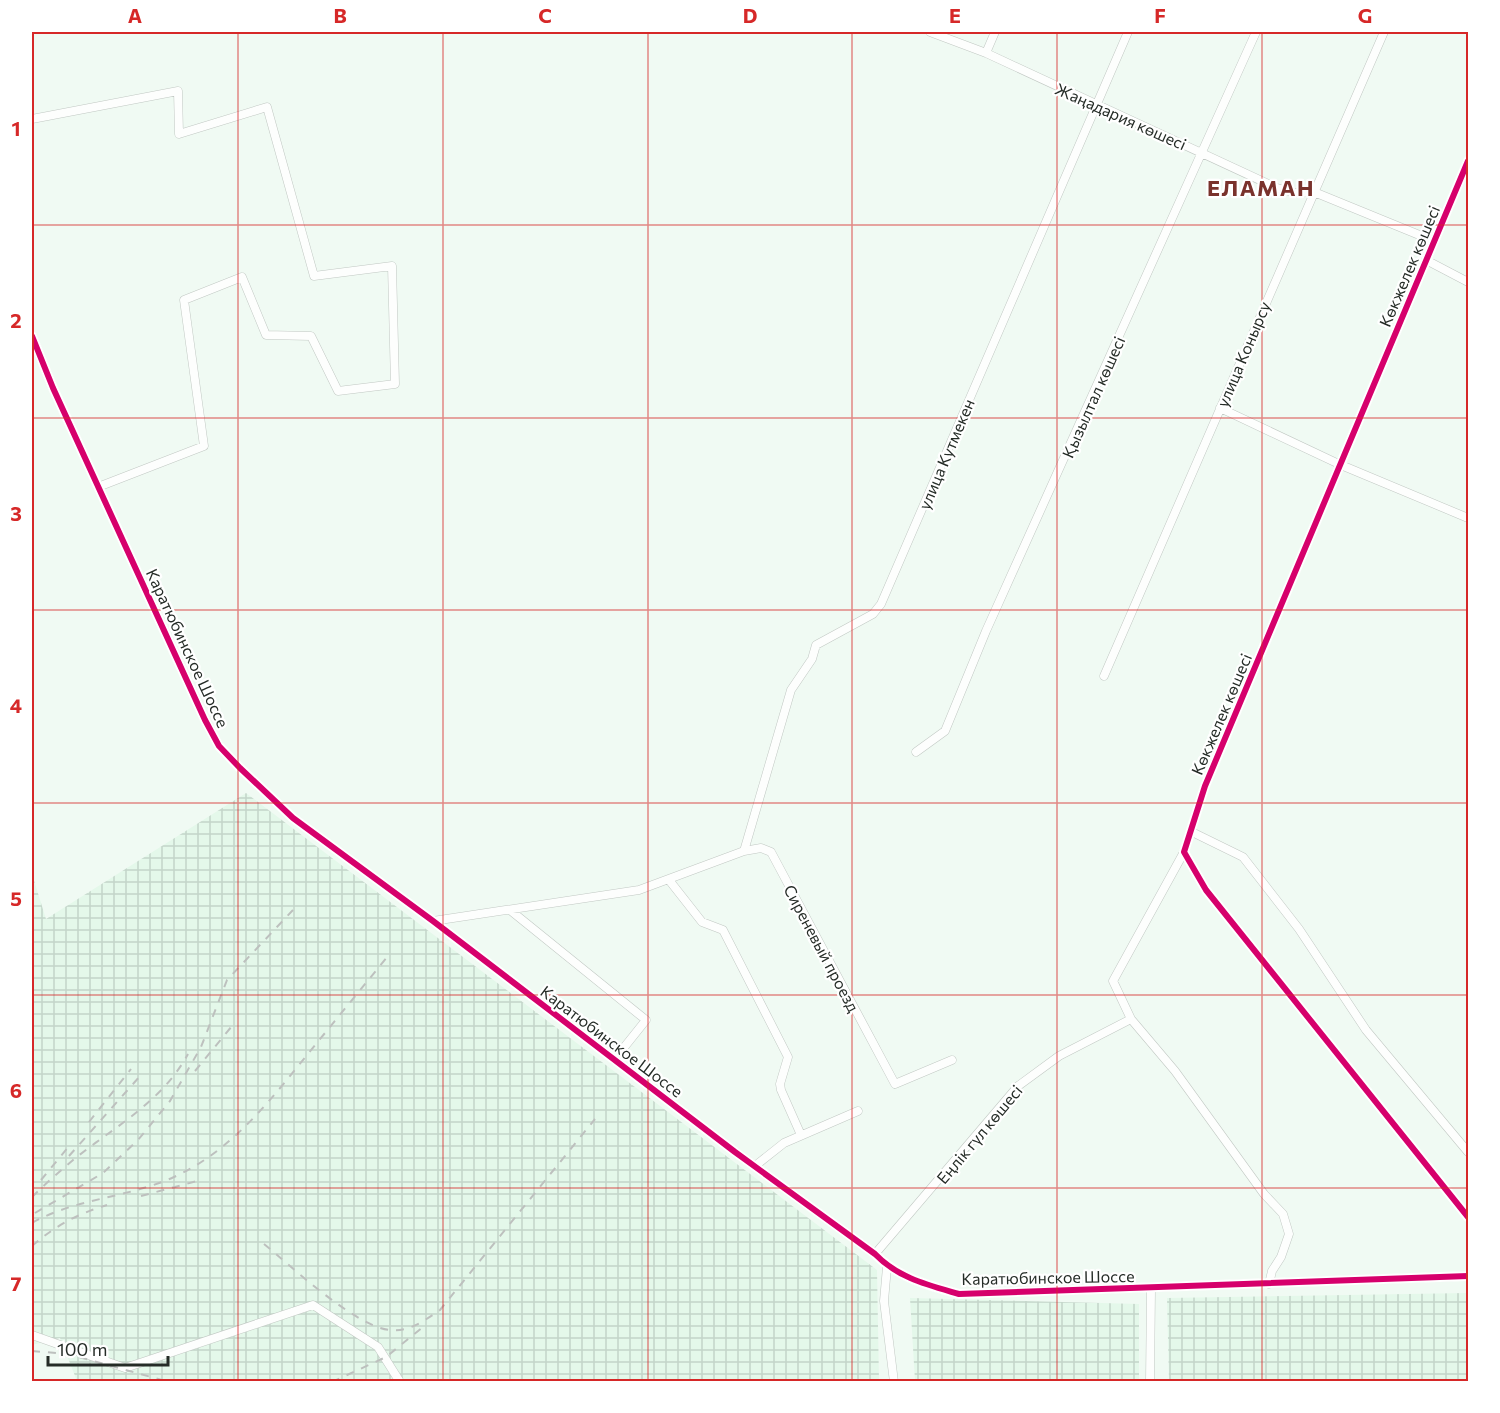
<svg xmlns="http://www.w3.org/2000/svg" width="1500" height="1413" viewBox="0 0 1500 1413" font-family="Commissioner,sans-serif">
  <style>
    .industrial { fill: url(#industrial-grid) }
    .lines { fill: none; stroke-linecap: round; stroke-linejoin: round }
    .minor-casing { stroke: #c1c8c3; stroke-width: 9 }
    .minor { stroke: #fdfefd; stroke-width: 8 }
    .rail { stroke: #bdc0be; stroke-width: 2; stroke-dasharray: 8 8; stroke-linecap: butt }
    .cycleway-casing { stroke: #fff; stroke-width: 10 }
    .cycleway { stroke: #d6006c; stroke-width: 6 }
    .grid { fill: none; stroke: #d62828; stroke-width: 1.5; stroke-opacity: 0.55 }
    .labels { text-anchor: middle; dominant-baseline: central; stroke-width: 4.5; stroke-linejoin: round; paint-order: stroke }
    .street-label { font-size: 16px; fill: #252c27; stroke: #fff }
    .district-label { font-size: 22px; font-weight: bold; letter-spacing: 1.5px; fill: #79322c; stroke: #fff }
    .neatline { fill: none; stroke: #d62828; stroke-width: 2 }
    .grid-label { font-size: 20px; text-anchor: middle; font-weight: bold; fill: #d62828 }
  </style>
  <defs>
    <pattern id="industrial-grid" width="8" height="8" patternUnits="userSpaceOnUse" patternTransform="scale(1.5)"><rect width="8" height="8" fill="#e4f8ea"/><path d="M0 4h8M4 0v8" fill="none" stroke="#c3d5c9"/></pattern>
  </defs>
  <rect width="100%" height="100%" fill="#f0faf3"/>
  <path class="industrial" d="M246,793L877,1270L879,1381H77L60,1338L32,1345V874L46,919Z
    M1468,1293V1381H1169L1167,1298Z
    M910,1298L1139,1304V1381H915Z"/>
  <g class="lines">
    <g class="minor-casing">
      <path id="minor" d="M930,32L986,53L1277,188L1296,193L1314,192L1434,241
        M986,53L995,32
        M32,119L178,91L179,134L267,107L314,276L392,266L395,384L338,391L311,336L266,335L242,277L184,300L204,446L98,487
        M1468,161L1205,786L1184,852L1206,890L1468,1217
        M1426,260L1468,282
        M32,336L53,388L205,720L219,746L240,768L293,818L433,921L735,1152L875,1254C898,1278 928,1285 959,1294L1468,1276
        M1220,408L1341,465L1468,518
        M1104,676L1384,32
        M916,752L945,731L986,631L1256,32
        M1192,832L1243,857L1299,929L1366,1030L1468,1152
        M744,851L791,690L812,659L816,645L873,614L881,604L1128,32
        M1184,852L1113,981L1131,1019L1175,1071L1264,1194L1283,1214L1289,1234L1281,1257L1272,1271L1269,1284
        M669,880L702,922L723,930L788,1057L780,1084L781,1090L801,1135
        M510,910L646,1020L614,1060
        M433,921L639,890L744,851L761,848L771,852L895,1084L952,1060
        M755,1166L784,1143L858,1111
        M875,1254L1018,1086L1059,1056L1131,1019
        M887,1267L884,1301L894,1382
        M32,1335L125,1368L313,1305L378,1347L400,1382
        M1150,1382L1151,1289"/>
    </g>
    <use href="#minor" class="minor"/>
    <path class="rail" d="M195,1071L232,1026
      M89,1122L131,1069
      M69,1156L141,1075
      M41,1180L70,1145
      M141,1196L201,1180
      M32,1197C45,1184 59,1172 73,1160C114,1127 162,1102 188,1054
      M35,1213L103,1173L138,1140L170,1101L201,1047L227,980L293,910
      M32,1223C76,1198 128,1198 174,1177C231,1151 269,1102 307,1055C334,1022 361,989 388,956
      M264,1244C292,1267 356,1327 390,1330C410,1332 425,1320 440,1310L595,1119
      M32,1246C55,1226 77,1214 107,1205
      M32,1351L68,1354L169,1382
      M332,1382L386,1357L423,1327"/>
    <g class="cycleway-casing">
      <path id="cycleway" d="M1468,161L1205,786L1184,852L1206,890L1468,1217
        M32,336L53,388L205,720L219,746L240,768L293,818L433,921L735,1152L875,1254C898,1278 928,1285 959,1294L1468,1276"/>
    </g>
    <use href="#cycleway" class="cycleway"/>
  </g>
  <path class="grid" d="M238,32V1382M443,32V1382M648,32V1382M852,32V1382M1057,32V1382M1262,32V1382M32,225H1468M32,418H1468M32,610H1468M32,803H1468M32,995H1468M32,1188H1468"/>
  <g class="labels">
    <g class="street-label">
      <text transform="translate(1121 116) rotate(24)">Жаңадария көшесі</text>
      <text transform="translate(1409 266) rotate(-67)">Көкжелек көшесі</text>
      <text transform="translate(1243 354) rotate(-67)">улица Конырсу</text>
      <text transform="translate(1093 397) rotate(-66)">Қызылтал көшесі</text>
      <text transform="translate(946 454) rotate(-67)">улица Кутмекен</text>
      <text transform="translate(188 648) rotate(65)">Каратюбинское Шоссе</text>
      <text transform="translate(1221 714) rotate(-67)">Көкжелек көшесі</text>
      <text transform="translate(822 948) rotate(62)">Сиреневый проезд</text>
      <text transform="translate(612 1041) rotate(37)">Каратюбинское Шоссе</text>
      <text transform="translate(979 1134) rotate(-50)">Еңлік гүл көшесі</text>
      <text transform="translate(1048 1277) rotate(-1)">Каратюбинское Шоссе</text>
    </g>
    <g class="district-label">
      <text x="1261" y="187">ЕЛАМАН</text>
    </g>
  </g>
  <rect width="1500" height="1413" fill="none" stroke="#ffffff" stroke-width="66"/>
  <path d="M48 1356v9h120v-9" fill="none" stroke="#252c27" stroke-width="3"/>
  <text x="57" y="1356" font-size="18" fill="#252c27" stroke="#ffffff" stroke-width="4.5" paint-order="stroke">100 m</text>
  <rect x="33" y="33" width="1434" height="1347" class="neatline"/>
  <g class="grid-label">
    <text x="135" y="23">A</text>
    <text x="340" y="23">B</text>
    <text x="545" y="23">C</text>
    <text x="750" y="23">D</text>
    <text x="955" y="23">E</text>
    <text x="1160" y="23">F</text>
    <text x="1365" y="23">G</text>
    <text x="16" y="136">1</text>
    <text x="16" y="328">2</text>
    <text x="16" y="521">3</text>
    <text x="16" y="713">4</text>
    <text x="16" y="906">5</text>
    <text x="16" y="1098">6</text>
    <text x="16" y="1291">7</text>
  </g>
</svg>
